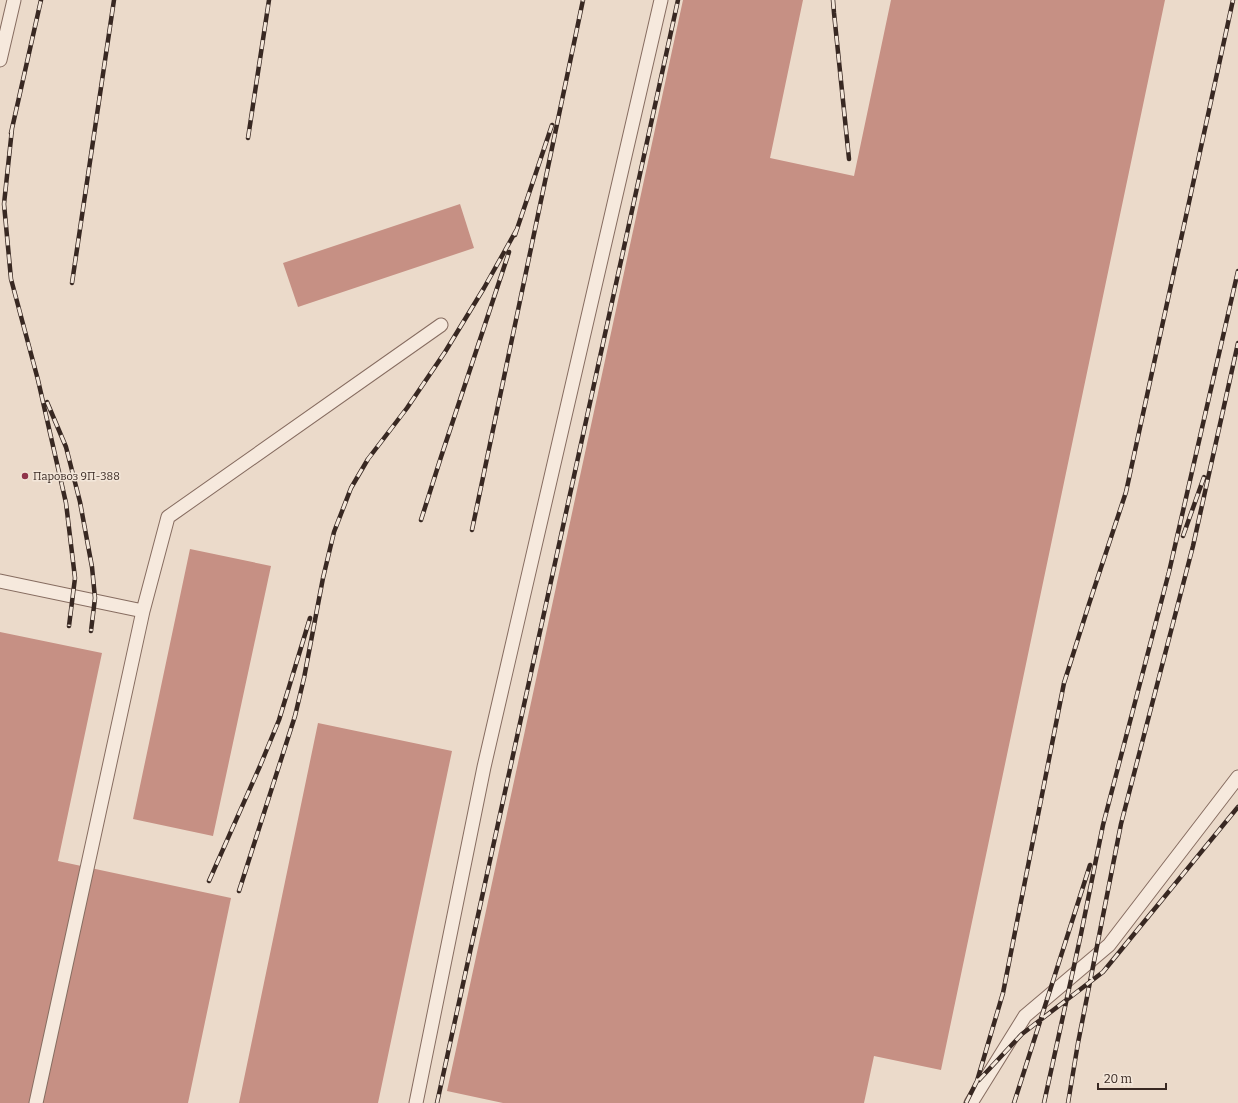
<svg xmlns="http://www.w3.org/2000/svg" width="1238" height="1103" viewBox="0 0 1238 1103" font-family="Bitter,serif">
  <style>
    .building { fill: #c69084 }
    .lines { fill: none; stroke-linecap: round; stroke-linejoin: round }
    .service-casing { stroke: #866c60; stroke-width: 15 }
    .service { stroke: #f6e9dd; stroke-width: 13 }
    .rail-casing { stroke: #382822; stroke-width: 4.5 }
    .rail { stroke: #f3e6d9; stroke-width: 3; stroke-dasharray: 9; stroke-linecap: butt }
    .poi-dot { fill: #90354b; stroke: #f3e6d9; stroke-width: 1.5 }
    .labels { text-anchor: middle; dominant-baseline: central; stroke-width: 3; stroke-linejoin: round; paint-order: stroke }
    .poi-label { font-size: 11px; fill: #382822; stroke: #f3e6d9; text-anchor: start }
  </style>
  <rect width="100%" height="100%" fill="#ebdaca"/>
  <path class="building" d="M683,0H803L770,158L854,176L891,0H1165L941,1070L874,1056L864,1103H503L447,1091Z
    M460,204L474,248L298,307L283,263Z
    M190,549L271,566L213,836L133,819Z
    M0,632L102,653L58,861L231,898L188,1103H0Z
    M318,723L452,751L378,1103H239Z"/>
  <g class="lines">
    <g class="service-casing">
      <path id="service" d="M0,60L14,0
        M0,581L143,611
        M36,1103L143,611L168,517L441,325
        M416,1103L484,767L661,0
        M971,1103L1025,1016L1109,945L1238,777"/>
    </g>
    <use href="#service" class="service"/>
    <g class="rail-casing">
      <path id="rail" d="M833,0L834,13L849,159
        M12,129L4,204L11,279L38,380L66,503L75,578L69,626
        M11,133L41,0
        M248,138L269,0
        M515,235L552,125
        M72,283L114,0
        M47,402L66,447L80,502L92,567L95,598L91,631
        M421,520L441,457L509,252
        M472,530L583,0
        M1183,536L1204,477
        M209,881L260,766L279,720L310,618
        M239,891L295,716L304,678L323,578L334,532L351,488L368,459L407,408L445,352L484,288L517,229
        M979,1080L1022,1034L1103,972L1238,807
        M437,1103L678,0
        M966,1103L977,1081L1003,993L1064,683L1089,604L1126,492L1233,0
        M1014,1103L1090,865
        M1044,1103L1081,934L1103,825L1169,572L1238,271
        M1068,1103L1078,1043L1121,824L1193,546L1238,343"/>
    </g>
    <use href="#rail" class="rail"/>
  </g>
  <circle class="poi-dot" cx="25" cy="476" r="4"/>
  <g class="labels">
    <g class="poi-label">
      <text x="33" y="476">Паровоз 9П-388</text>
    </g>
  </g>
  <path d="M1098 1083v6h68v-6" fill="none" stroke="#382822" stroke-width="2"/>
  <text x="1104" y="1083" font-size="12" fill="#382822" stroke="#f3e6d9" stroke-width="3" paint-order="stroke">20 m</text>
</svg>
